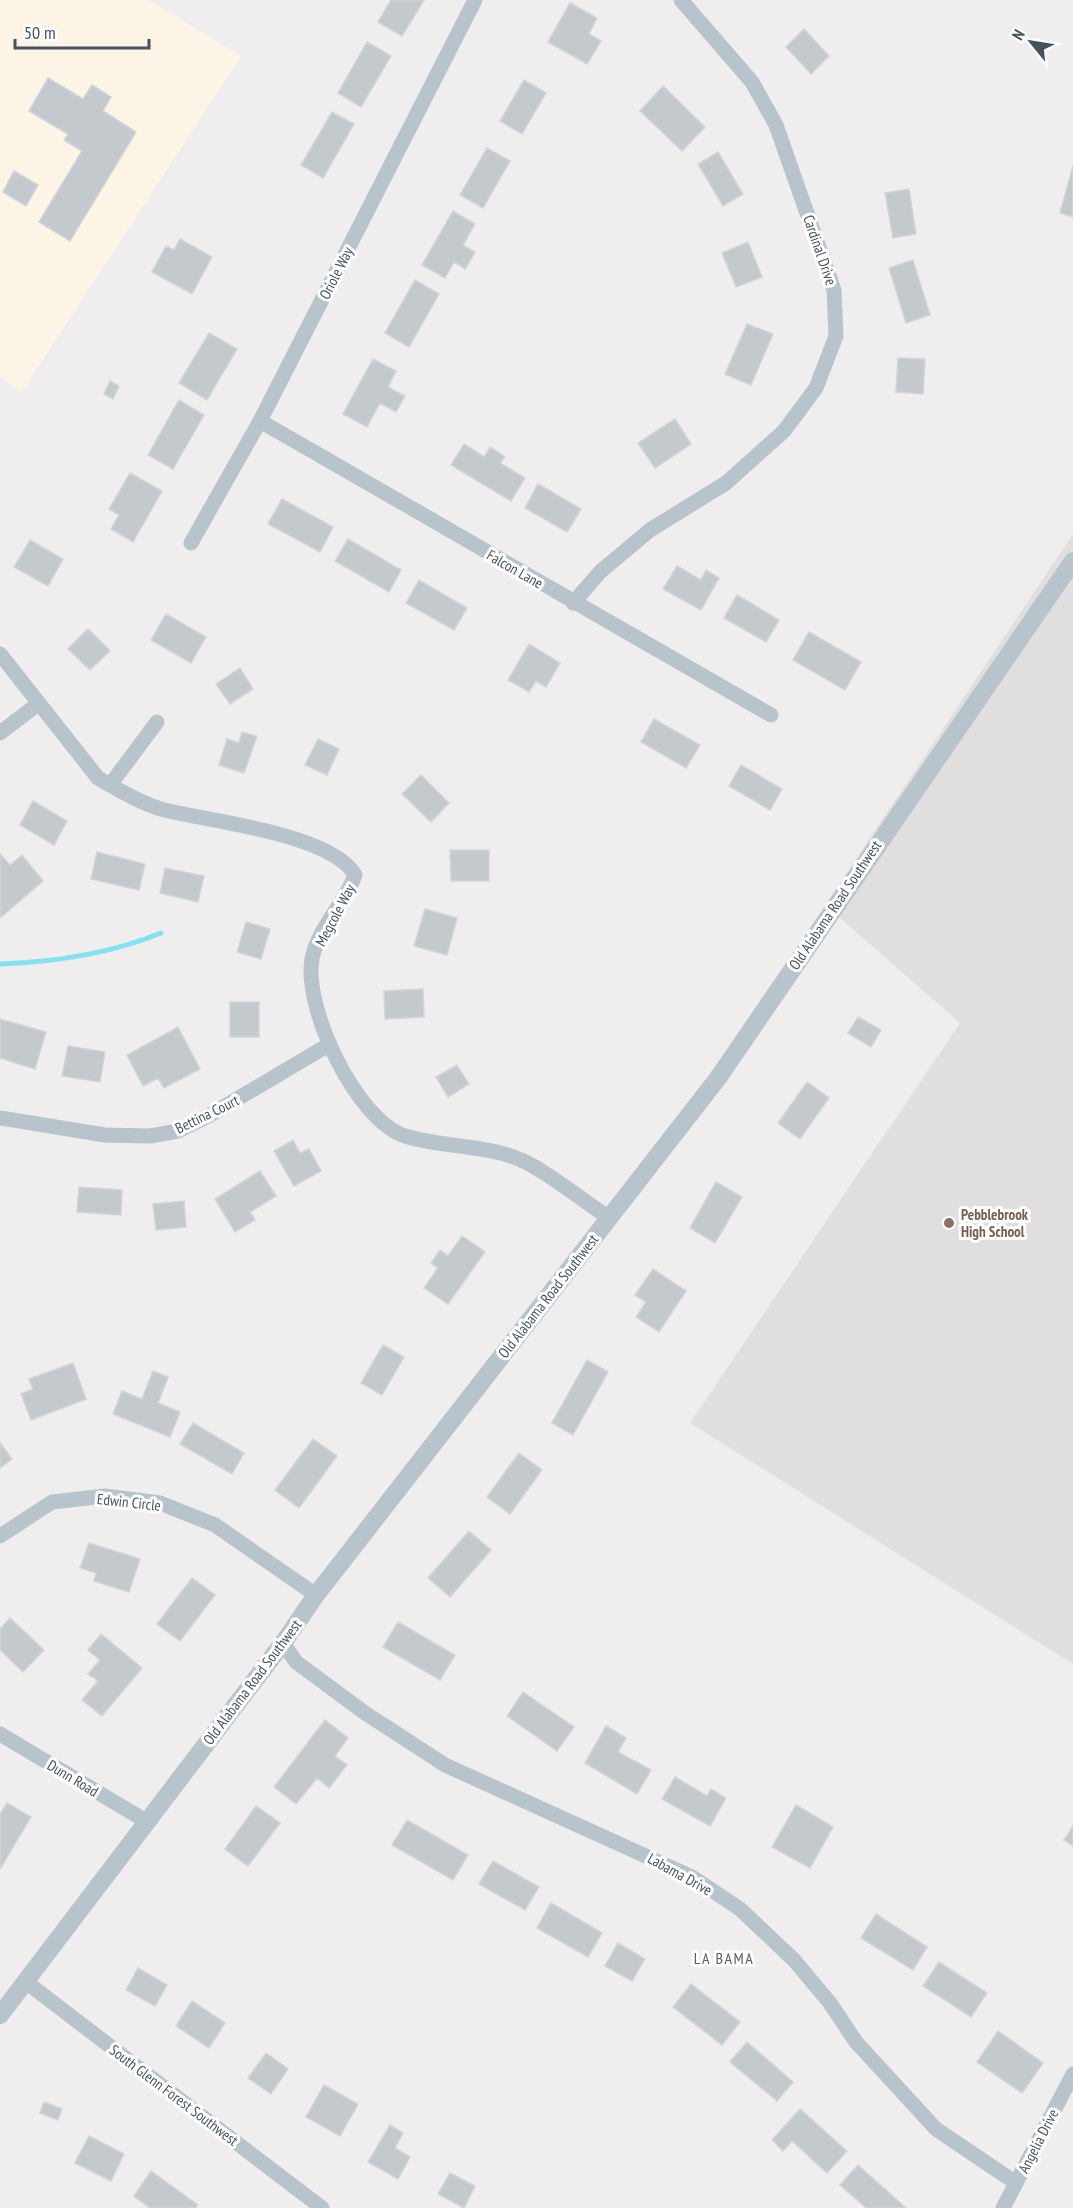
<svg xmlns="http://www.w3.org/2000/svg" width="1073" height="2208" viewBox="0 0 1073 2208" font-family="'PT Sans Narrow',sans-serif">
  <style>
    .commercial { fill: #fcf4e5 }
    .education { fill: #e1dee0 }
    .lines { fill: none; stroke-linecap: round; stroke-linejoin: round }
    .stream { stroke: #84e2ef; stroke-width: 5 }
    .building { fill: #c4c9ce; stroke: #d1d4da; stroke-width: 1.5 }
    .minor { stroke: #b8c4cc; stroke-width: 15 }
    .tertiary { stroke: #b8c4cc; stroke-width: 18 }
    .education-dot { fill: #8d6e63; stroke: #fff; stroke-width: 2 }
    .labels { text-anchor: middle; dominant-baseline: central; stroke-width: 6; stroke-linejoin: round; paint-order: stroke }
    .street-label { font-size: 15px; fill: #45535c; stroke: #fff }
    .education-label { font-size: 15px; font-weight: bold; fill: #785e54; stroke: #fff; text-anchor: start }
    .neighbourhood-label { font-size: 16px; letter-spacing: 1.5px; fill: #5a5f63; stroke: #fff }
  </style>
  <rect width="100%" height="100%" fill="#f0edee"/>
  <path class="commercial" d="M0,0H149L241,56L22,392L0,377Z"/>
  <path class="education" d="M1073,534V1664L690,1423L960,1023L825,905Z"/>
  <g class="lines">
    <path class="stream" d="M0,964C56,962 109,954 161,933"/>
  </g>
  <path class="building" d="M391,0H424L402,36L378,22Z
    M570,3L597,18L589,34L601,41L587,64L548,42Z
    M804,29L829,56L811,74L786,47Z
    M367,42L391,56L361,107L338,93Z
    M48,78L83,99L92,85L111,97L103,111L136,132L70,241L39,222L82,151L64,140L68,134L29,111Z
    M524,80L546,93L522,134L500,121Z
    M663,86L705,127L682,151L640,111Z
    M332,112L354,124L323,178L301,165Z
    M487,148L510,161L483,208L460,195Z
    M718,152L743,194L723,206L698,164Z
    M1073,166V217L1060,213Z
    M14,171L38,185L26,206L3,192Z
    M909,189L916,234L893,238L885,193Z
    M453,211L475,224L463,245L475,252L465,269L454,262L445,278L422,265Z
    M180,239L212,257L192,294L152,272L166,246L174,250Z
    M748,242L762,277L736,287L722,253Z
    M913,260L930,315L906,323L889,268Z
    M415,280L439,294L409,347L385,333Z
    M747,324L773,334L751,385L725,374Z
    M209,333L237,349L207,400L179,383Z
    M898,358L925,359L923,394L896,392Z
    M373,359L396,371L388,387L405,396L396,412L380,403L367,427L343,414Z
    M110,381L119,386L113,399L104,394Z
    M179,400L204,415L173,469L148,455Z
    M675,419L691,444L655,468L638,443Z
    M464,444L484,457L490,447L505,457L500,463L525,478L511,501L451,465Z
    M130,473L162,491L133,542L111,529L119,515L109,509Z
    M538,484L581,509L567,532L525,508Z
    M282,499L333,527L320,552L268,524Z
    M348,539L401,570L389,592L335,561Z
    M30,540L63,559L48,586L14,567Z
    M677,566L701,580L706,570L719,578L701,610L663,589Z
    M419,580L467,608L454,630L406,603Z
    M737,595L779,620L766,642L724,618Z
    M166,614L206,637L191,663L151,640Z
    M88,629L110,651L90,670L68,649Z
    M809,632L861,662L845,690L793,660Z
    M529,644L560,663L546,687L536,681L529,692L508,680Z
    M240,668L253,689L230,704L216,684Z
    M654,719L700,745L686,768L641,742Z
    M242,732L257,736L244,773L219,765L227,739L239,743Z
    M318,739L339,749L327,775L305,765Z
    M741,765L782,789L770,810L729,786Z
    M421,775L449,803L431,822L402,794Z
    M33,801L67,821L54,845L20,825Z
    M450,850H489V881H451Z
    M97,852L145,864L139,890L91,879Z
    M0,854L10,865L22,855L43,881L0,918Z
    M165,868L204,876L198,902L160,893Z
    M425,909L457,918L447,955L414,946Z
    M246,922L270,929L261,959L237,952Z
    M423,989L424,1017L385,1019L384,991Z
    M230,1002H259V1037H230Z
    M858,1017L881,1030L871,1047L848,1033Z
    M0,1019L46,1032L35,1069L0,1058Z
    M178,1027L200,1069L164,1088L158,1078L143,1086L127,1055Z
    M68,1046L105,1052L100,1082L62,1076Z
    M457,1065L469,1084L448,1097L436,1077Z
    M807,1082L829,1098L800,1139L778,1123Z
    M293,1140L300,1153L309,1149L321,1171L294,1186L274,1151Z
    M260,1171L276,1196L250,1212L255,1220L235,1232L215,1199Z
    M716,1182L742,1197L715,1243L690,1228Z
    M79,1187L122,1190L121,1215L77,1212Z
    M184,1201L186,1227L156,1230L153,1204Z
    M462,1236L485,1252L448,1304L424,1288L438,1268L431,1263L440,1250L448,1256Z
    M653,1269L686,1291L659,1332L636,1317L646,1302L635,1295Z
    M383,1345L404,1357L382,1395L361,1383Z
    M587,1360L608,1372L573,1435L552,1423Z
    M73,1363L86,1399L31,1420L21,1394L33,1389L29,1379Z
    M153,1371L168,1377L158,1403L180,1412L170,1437L113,1414L122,1391L142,1399Z
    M193,1423L244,1453L232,1474L180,1444Z
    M313,1439L337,1456L299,1508L275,1490Z
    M0,1443L12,1459L0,1468Z
    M519,1453L542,1470L510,1514L487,1497Z
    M469,1531L491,1550L450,1597L428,1578Z
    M89,1543L140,1559L129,1592L94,1581L96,1573L80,1568Z
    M192,1578L215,1595L180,1641L157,1624Z
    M10,1618L44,1650L23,1672L0,1650V1629Z
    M398,1622L455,1655L440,1680L383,1647Z
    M101,1634L142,1668L102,1716L82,1700L98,1681L88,1674L100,1660L88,1650Z
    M523,1692L574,1727L557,1751L507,1716Z
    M325,1720L348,1738L335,1756L347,1765L329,1788L317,1778L296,1804L274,1787Z
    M606,1726L626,1738L618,1752L651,1770L637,1794L585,1763Z
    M675,1777L707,1796L711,1789L726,1798L710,1826L662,1799Z
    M7,1803L31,1817L0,1869V1814Z
    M796,1805L833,1827L810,1868L772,1847Z
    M256,1806L280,1823L248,1866L225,1849Z
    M407,1820L468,1855L453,1880L392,1845Z
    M1073,1826V1846L1064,1840Z
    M493,1861L539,1887L525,1910L479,1884Z
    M551,1903L602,1933L588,1957L537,1928Z
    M876,1914L927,1947L913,1970L861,1938Z
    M618,1943L645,1959L632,1981L605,1966Z
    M939,1962L987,1993L971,2017L923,1986Z
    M138,1968L167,1985L155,2006L126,1990Z
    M691,1984L740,2022L722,2045L673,2007Z
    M192,2001L225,2023L209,2048L176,2026Z
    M998,2031L1043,2063L1022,2093L977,2062Z
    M747,2042L793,2082L777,2101L730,2062Z
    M266,2053L288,2069L271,2094L248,2078Z
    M324,2085L358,2104L340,2136L306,2117Z
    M44,2102L62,2109L58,2120L40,2113Z
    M800,2109L847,2151L827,2173L792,2141L783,2151L772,2140Z
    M390,2125L403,2133L395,2148L410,2157L398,2179L368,2162Z
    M89,2136L124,2154L111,2181L75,2163Z
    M858,2165L906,2208H866L840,2185Z
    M151,2171L198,2205L195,2208H150L134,2196Z
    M450,2173L475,2186L464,2208L438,2194Z"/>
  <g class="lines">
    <path class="minor" d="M260,421L771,715
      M191,543L260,421L475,0
      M573,603L601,571L650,530L726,483L784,431L816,388L836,336L834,290L776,125L752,82L681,0
      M0,654L98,778C118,790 142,804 164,810C210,821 332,834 355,875C345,903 317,930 312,959C303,1007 356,1120 405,1136C440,1147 488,1145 521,1160C547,1171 583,1201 608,1217
      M0,733L38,704
      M110,785L157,722
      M0,1118L105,1135L150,1136L178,1131L210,1115L330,1044
      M0,1536L52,1502L105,1496L160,1503L215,1525L316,1595
      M283,1643L296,1662L365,1713L445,1765L692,1877L740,1909L794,1960L830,2003L856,2042L936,2129L1016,2183
      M0,1734L146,1821
      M26,1982L322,2208
      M1003,2208L1073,2074"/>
    <path class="tertiary" d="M0,2015L283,1643L316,1595L718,1078L1073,561"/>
  </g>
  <circle class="education-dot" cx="949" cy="1223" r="6"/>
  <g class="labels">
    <g class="street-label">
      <text transform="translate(820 250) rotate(71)">Cardinal Drive</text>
      <text transform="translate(336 273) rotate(-63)">Oriole Way</text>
      <text transform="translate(515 569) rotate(30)">Falcon Lane</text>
      <text transform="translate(835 905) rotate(-56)">Old Alabama Road Southwest</text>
      <text transform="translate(335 915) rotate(-62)">Megcole Way</text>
      <text transform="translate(207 1114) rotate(-26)">Bettina Court</text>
      <text transform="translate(548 1296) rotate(-52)">Old Alabama Road Southwest</text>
      <text transform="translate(129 1502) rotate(6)">Edwin Circle</text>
      <text transform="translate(252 1682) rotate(-53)">Old Alabama Road Southwest</text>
      <text transform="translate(73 1778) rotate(31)">Dunn Road</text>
      <text transform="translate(680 1874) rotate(29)">Labama Drive</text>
      <text transform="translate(174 2095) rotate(37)">South Glenn Forest Southwest</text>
      <text transform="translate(1038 2141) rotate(-63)">Angelia Drive</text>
    </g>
    <g class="education-label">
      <text x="961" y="1214">Pebblebrook<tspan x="961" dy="17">High School</tspan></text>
    </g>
    <g class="neighbourhood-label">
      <text x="724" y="1958">LA BAMA</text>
    </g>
  </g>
  <g transform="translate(1031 42) rotate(300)" stroke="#ffffff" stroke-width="4.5" paint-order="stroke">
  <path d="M0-4.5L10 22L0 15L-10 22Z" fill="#45535c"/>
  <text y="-9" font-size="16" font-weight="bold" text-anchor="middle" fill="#45535c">N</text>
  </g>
  <path d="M15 39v9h134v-9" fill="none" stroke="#45535c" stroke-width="3"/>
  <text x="24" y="39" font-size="18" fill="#45535c" stroke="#ffffff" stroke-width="4.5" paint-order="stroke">50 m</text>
</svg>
